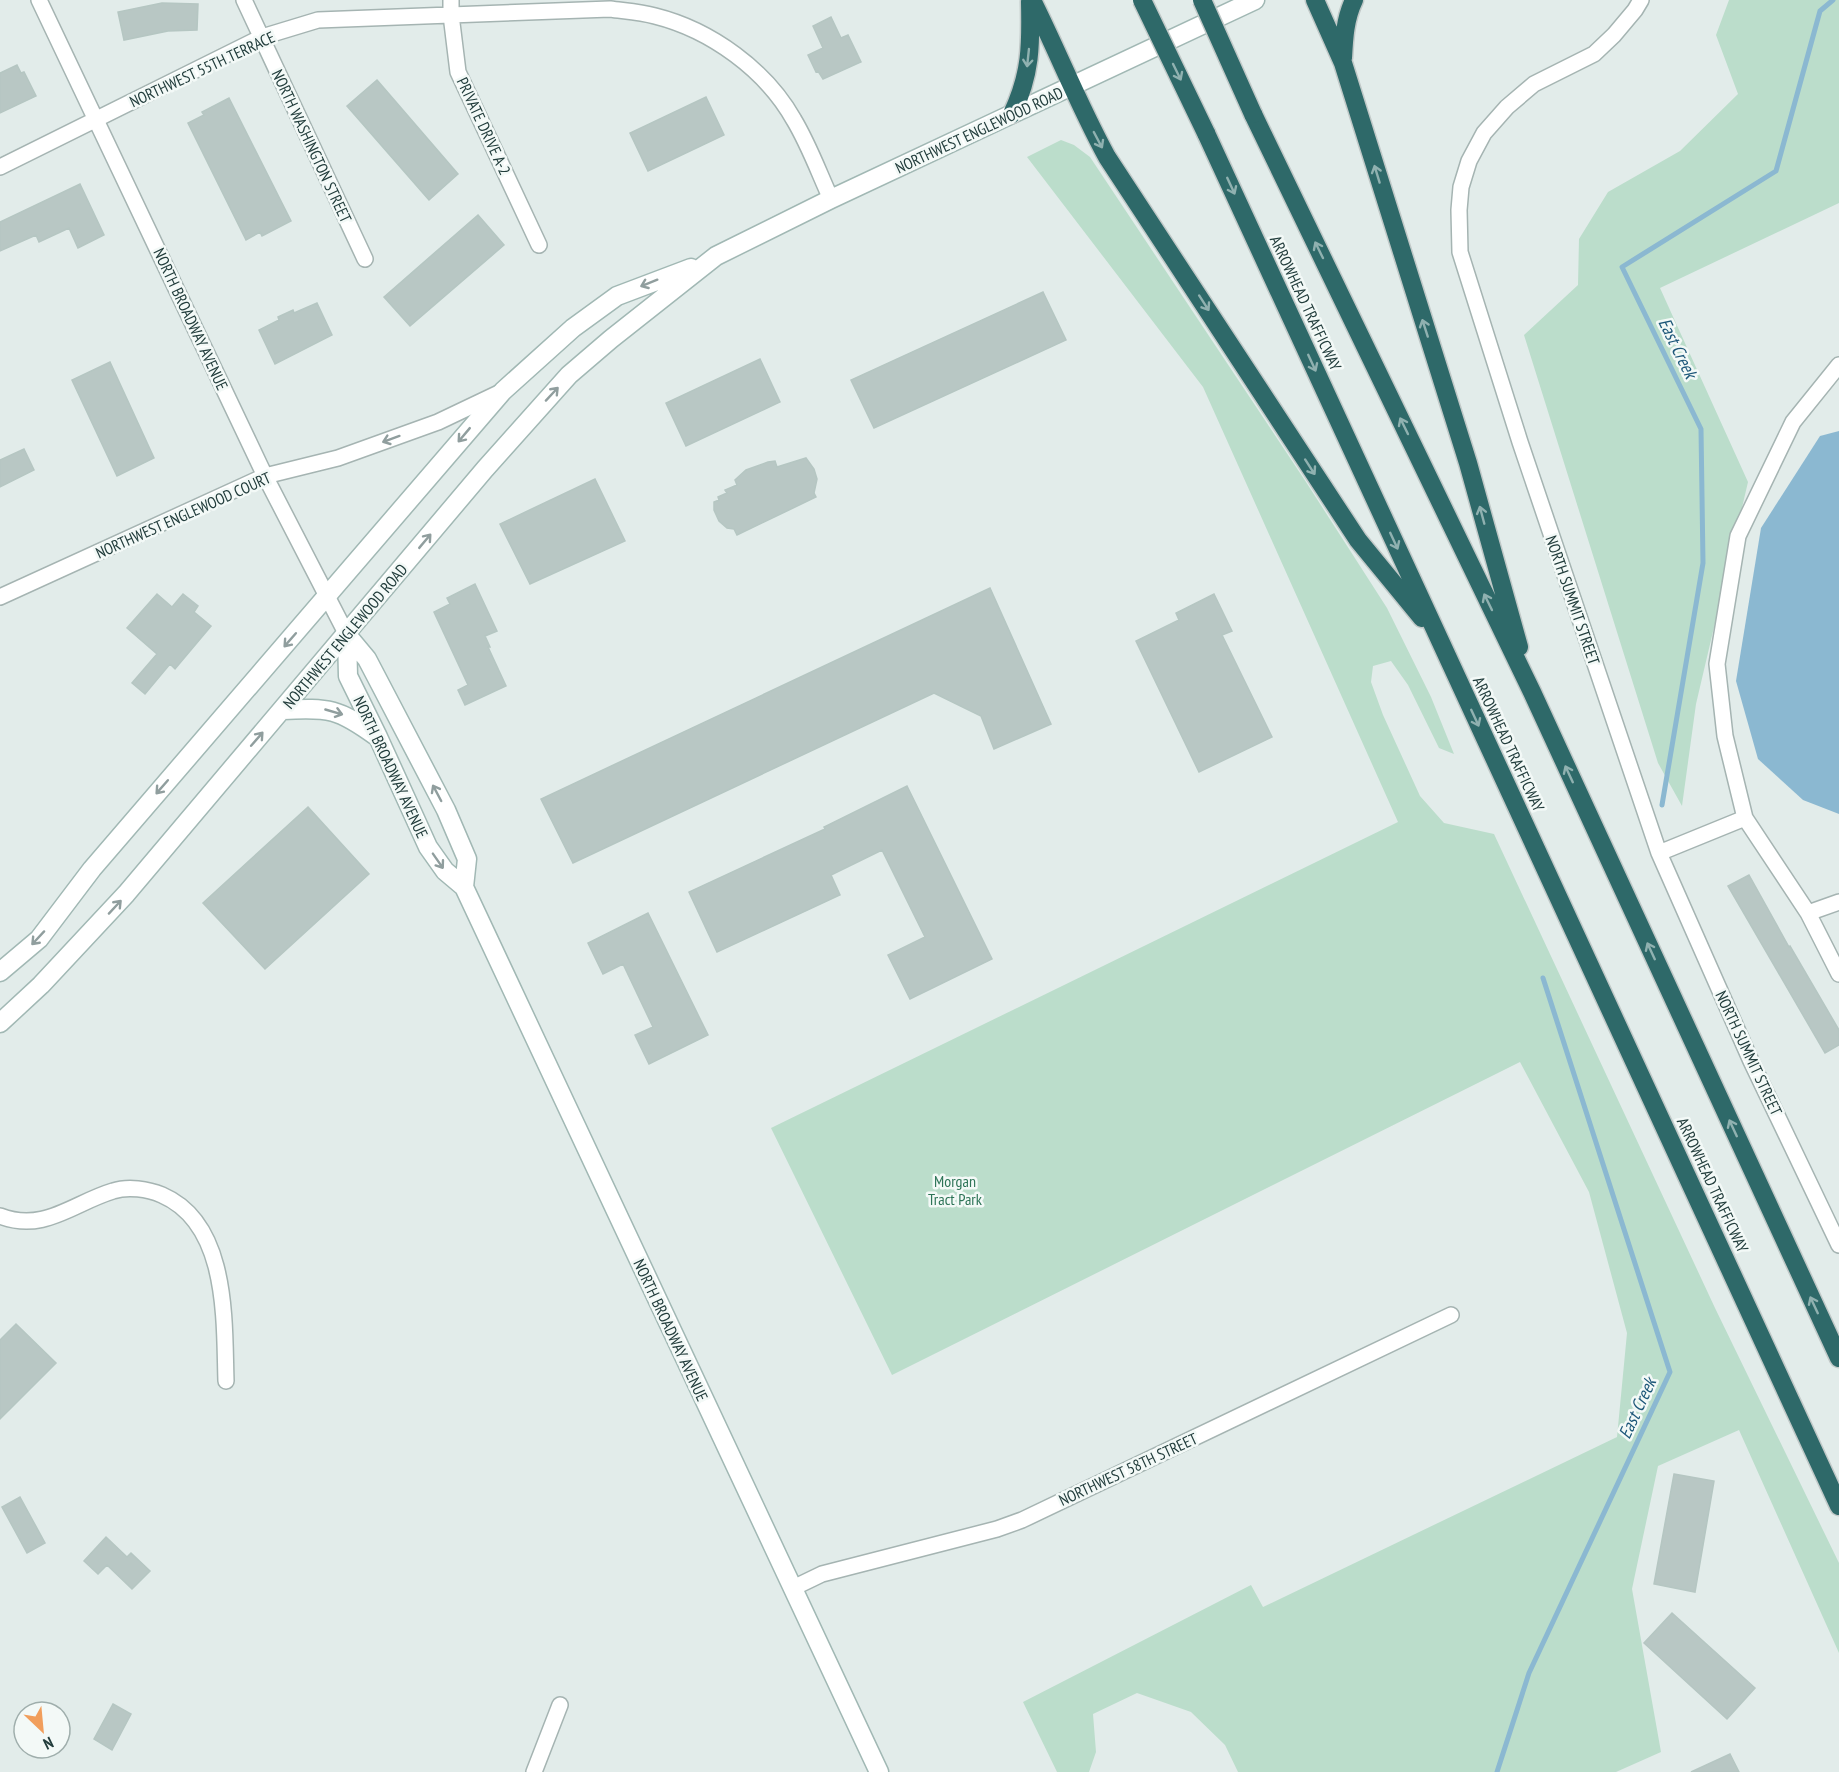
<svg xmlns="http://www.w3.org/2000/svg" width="1839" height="1772" viewBox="0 0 1839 1772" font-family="'PT Sans Narrow',sans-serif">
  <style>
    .green { fill: #bbddcb }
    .water { fill: #8bb8d1 }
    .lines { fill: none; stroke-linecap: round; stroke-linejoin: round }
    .stream { stroke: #8bb8d1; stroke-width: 5 }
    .building { fill: #b8c7c4; stroke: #b5c6c2; stroke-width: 1.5 }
    .street-casing { stroke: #a5b4b2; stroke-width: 18 }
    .secondary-casing { stroke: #a1b8b4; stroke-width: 21 }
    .highway-casing { stroke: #c1c9c8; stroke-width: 21 }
    .street { stroke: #fff; stroke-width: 15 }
    .secondary { stroke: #fff; stroke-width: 18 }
    .highway { stroke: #2e6969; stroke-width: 18 }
    .highway-bridge-casing { stroke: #c1c9c8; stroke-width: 21; stroke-linecap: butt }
    .highway-bridge { stroke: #2e6969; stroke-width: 18 }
    .oneway { stroke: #90b1b0 }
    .oneway2 { stroke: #909e9e }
    .labels { text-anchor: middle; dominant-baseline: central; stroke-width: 5; stroke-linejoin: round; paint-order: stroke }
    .street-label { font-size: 16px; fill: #223d3c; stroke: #f3f9f7 }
    .park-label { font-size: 16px; fill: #2d7457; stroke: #f3f9f7 }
    .water-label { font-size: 18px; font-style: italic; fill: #1d5779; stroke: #f3f9f7 }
  </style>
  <rect width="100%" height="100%" fill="#e2ecea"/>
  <path class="green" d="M1729,0H1839V203L1660,288L1748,482L1696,704L1682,806L1658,763L1524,335L1578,285L1579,239L1608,192L1680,151L1738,94L1716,35Z
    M1061,140L1074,145L1090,157L1306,482L1387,608L1431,697L1454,754L1439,748L1408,685L1391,661L1373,666L1371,682L1383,715L1420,796L1444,823L1494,834L1715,1308L1839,1563V1653L1739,1430L1658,1466L1632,1589L1661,1752L1616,1772H1238L1225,1745L1191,1712L1137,1693L1093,1714L1096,1752L1089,1772H1057L1023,1702L1251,1585L1263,1607L1617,1437L1627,1333L1589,1192L1520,1062L892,1375L771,1128L1398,822L1203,387L1027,157Z"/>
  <path class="water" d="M1839,431V814L1803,800L1758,759L1736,681L1761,528L1820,436Z"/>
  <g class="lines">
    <path class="stream" d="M1662,805L1703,563L1701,429L1622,267L1776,171L1820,11L1833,0
      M1497,1772L1529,1673L1670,1372L1543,978"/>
  </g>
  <path class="building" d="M162,3L198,4L197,30L168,31L124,40L118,12Z
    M831,17L841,38L848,35L861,62L823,79L818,71L816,72L808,55L823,48L813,26Z
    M17,65L21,73L24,72L36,96L0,113V73Z
    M377,80L458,174L429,200L347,106Z
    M706,97L724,135L648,171L630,133Z
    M229,98L291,221L262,236L260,232L246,240L188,123L204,115L202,112Z
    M80,184L104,235L78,248L69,228L39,242L36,235L0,251V222Z
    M478,215L504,245L410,326L384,297Z
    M1043,292L1066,340L874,428L851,380Z
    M317,303L332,335L275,364L259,330L279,320L278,317L293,310L294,313Z
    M760,359L780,402L686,446L666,403Z
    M110,362L154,458L117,476L72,380Z
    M24,449L34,470L0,487V460Z
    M806,458L814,469L817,479L814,493L816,497L737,535L734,529L727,528L719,521L714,510V502L719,500L718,497L727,493L725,490L737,485L735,480L746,470L768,462L775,461L777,467Z
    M595,479L625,541L530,584L500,524Z
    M475,584L497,631L485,636L490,647H488L506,686L465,705L458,690L468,685L434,612L450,604L447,598Z
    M990,588L1051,724L994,749L981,716L934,693L573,863L541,799Z
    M157,594L172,607L183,594L198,606L194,612L211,626L175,669L170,664L145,694L132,683L157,654L127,628Z
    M1214,594L1232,631L1222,635L1272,737L1199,772L1136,641L1179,620L1176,613Z
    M907,786L992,959L910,999L888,955L925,937L882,850L831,875L840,895L717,952L689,892L825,829L824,827Z
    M308,807L369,874L265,969L203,903Z
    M1749,875L1789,947L1790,946L1839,1030V1045L1825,1053L1728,886Z
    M648,913L708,1035L649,1064L635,1035L653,1027L623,964L603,974L588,943Z
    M16,1324L56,1363L0,1419V1340Z
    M1674,1474L1714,1481L1695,1592L1654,1584Z
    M20,1497L45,1543L27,1553L2,1507Z
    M106,1537L127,1557L131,1553L150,1571L132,1589L107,1565L98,1574L84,1561Z
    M1672,1613L1755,1688L1727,1719L1644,1643Z
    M113,1704L131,1714L112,1750L94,1739Z
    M1730,1754L1739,1772H1691Z"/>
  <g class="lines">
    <g class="street-casing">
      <path id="street" d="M39,0L265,476L347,635
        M244,0L365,259
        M451,0V15L458,72L539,245
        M1641,0L1635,10L1614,35L1594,54L1534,84L1507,107L1484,133L1469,161L1461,187L1459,210L1460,252L1520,442L1659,853L1751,1061L1839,1245
        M0,167L262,37L318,20L610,9C624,11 640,12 655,16C711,30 766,70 794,120C809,145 819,173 831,199
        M1839,365L1793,422L1738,536L1717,664L1725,736L1745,818L1808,913L1839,974
        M0,597L265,476L338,458L438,422L501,392
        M1659,853L1745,818
        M1808,913L1839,902
        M0,1216C44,1233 73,1203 113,1191C128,1186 148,1189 162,1195C229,1224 224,1321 226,1381
        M793,1588L822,1574L997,1529L1022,1520L1451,1315
        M534,1772L560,1705"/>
    </g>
    <g class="secondary-casing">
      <path id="secondary" d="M347,635L348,676L378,737L428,847L445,871L464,887L879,1772
        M347,635L367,659L446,810L467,859L464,887
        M283,710C329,707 339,709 376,736
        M0,972L39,939L92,869L503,391L573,328L617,296L691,268
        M0,1023L41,985L126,894L485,469L569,375L611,339L716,256L831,199L1255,0"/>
    </g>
    <g class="highway-casing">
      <path id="highway" d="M1032,0C1058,52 1079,106 1107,157L1358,540L1422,618
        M1315,0L1343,63L1468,463L1519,647
        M1343,58C1344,38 1345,19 1354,0
        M1012,114C1031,74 1031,45 1030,2
        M1253,114L1532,692L1839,1358
        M1206,133L1839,1506"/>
    </g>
    <use href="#street" class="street"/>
    <use href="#secondary" class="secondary"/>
    <use href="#highway" class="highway"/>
    <g class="highway-bridge-casing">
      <path id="highway-bridge" d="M1142,0L1206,133
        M1202,0L1253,114"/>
    </g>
    <use href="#highway-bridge" class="highway-bridge"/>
  </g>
  <defs><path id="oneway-shaft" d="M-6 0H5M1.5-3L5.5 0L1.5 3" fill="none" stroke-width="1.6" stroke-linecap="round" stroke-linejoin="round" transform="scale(1.5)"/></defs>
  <g class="oneway">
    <use href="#oneway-shaft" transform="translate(1028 58) rotate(96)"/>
    <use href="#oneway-shaft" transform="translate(1177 72) rotate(64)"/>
    <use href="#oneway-shaft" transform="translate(1098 140) rotate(62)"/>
    <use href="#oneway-shaft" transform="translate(1377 174) rotate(-107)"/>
    <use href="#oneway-shaft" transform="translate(1231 186) rotate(65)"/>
    <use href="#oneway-shaft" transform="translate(1319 250) rotate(-116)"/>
    <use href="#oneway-shaft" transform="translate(1204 303) rotate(57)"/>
    <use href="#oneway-shaft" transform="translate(1425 328) rotate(-108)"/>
    <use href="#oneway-shaft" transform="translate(1312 363) rotate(65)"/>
    <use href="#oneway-shaft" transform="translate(1404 426) rotate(-116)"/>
    <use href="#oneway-shaft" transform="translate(1310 467) rotate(57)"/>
    <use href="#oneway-shaft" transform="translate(1482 515) rotate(-105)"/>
    <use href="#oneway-shaft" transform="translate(1394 541) rotate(65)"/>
    <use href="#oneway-shaft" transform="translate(1488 602) rotate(-116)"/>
    <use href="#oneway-shaft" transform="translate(1475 718) rotate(65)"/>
    <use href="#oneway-shaft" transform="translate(1569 774) rotate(-115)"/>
    <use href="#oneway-shaft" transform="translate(1651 951) rotate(-115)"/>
    <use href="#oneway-shaft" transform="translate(1733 1128) rotate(-115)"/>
    <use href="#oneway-shaft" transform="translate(1814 1305) rotate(-115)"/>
  </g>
  <g class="oneway2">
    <use href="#oneway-shaft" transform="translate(649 283) rotate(158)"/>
    <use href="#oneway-shaft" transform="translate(552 394) rotate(-47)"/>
    <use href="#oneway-shaft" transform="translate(464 435) rotate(130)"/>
    <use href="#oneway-shaft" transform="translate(391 439) rotate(160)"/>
    <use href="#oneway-shaft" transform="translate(425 541) rotate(-50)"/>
    <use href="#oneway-shaft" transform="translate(290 640) rotate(131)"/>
    <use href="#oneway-shaft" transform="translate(334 712) rotate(16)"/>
    <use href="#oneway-shaft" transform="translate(257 739) rotate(-49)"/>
    <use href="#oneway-shaft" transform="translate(162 787) rotate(131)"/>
    <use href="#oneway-shaft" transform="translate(437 793) rotate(-118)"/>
    <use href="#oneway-shaft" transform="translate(438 861) rotate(55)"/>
    <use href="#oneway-shaft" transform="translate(115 907) rotate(-47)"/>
    <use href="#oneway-shaft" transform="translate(38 938) rotate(133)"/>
  </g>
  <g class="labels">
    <g class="street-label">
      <text transform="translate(202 69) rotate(-25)">NORTHWEST 55TH TERRACE</text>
      <text transform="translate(484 126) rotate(65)">PRIVATE DRIVE A-2</text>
      <text transform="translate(979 130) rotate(-25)">NORTHWEST ENGLEWOOD ROAD</text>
      <text transform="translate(312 146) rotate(65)">NORTH WASHINGTON STREET</text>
      <text transform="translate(1306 303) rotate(65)">ARROWHEAD TRAFFICWAY</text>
      <text transform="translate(191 319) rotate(65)">NORTH BROADWAY AVENUE</text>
      <text transform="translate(183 515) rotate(-24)">NORTHWEST ENGLEWOOD COURT</text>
      <text transform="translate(1573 600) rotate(71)">NORTH SUMMIT STREET</text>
      <text transform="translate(345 636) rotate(-50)">NORTHWEST ENGLEWOOD ROAD</text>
      <text transform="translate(1509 744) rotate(65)">ARROWHEAD TRAFFICWAY</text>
      <text transform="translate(391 767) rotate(65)">NORTH BROADWAY AVENUE</text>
      <text transform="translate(1749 1053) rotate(65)">NORTH SUMMIT STREET</text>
      <text transform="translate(1713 1185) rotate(65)">ARROWHEAD TRAFFICWAY</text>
      <text transform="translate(671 1330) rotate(65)">NORTH BROADWAY AVENUE</text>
      <text transform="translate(1128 1469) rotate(-25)">NORTHWEST 58TH STREET</text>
    </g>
    <g class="park-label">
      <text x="955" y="1181">Morgan<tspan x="955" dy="18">Tract Park</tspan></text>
    </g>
    <g class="water-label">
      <text transform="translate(1678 348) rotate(64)">East Creek</text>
      <text transform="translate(1637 1408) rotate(-65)">East Creek</text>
    </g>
  </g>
  <g transform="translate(42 1730) rotate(154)"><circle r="28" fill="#f3f9f7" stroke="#9faeac" stroke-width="1.5"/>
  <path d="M0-4.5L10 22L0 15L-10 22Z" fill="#f19e5c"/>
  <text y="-9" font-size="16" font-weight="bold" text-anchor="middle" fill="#223d3c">N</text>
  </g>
</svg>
